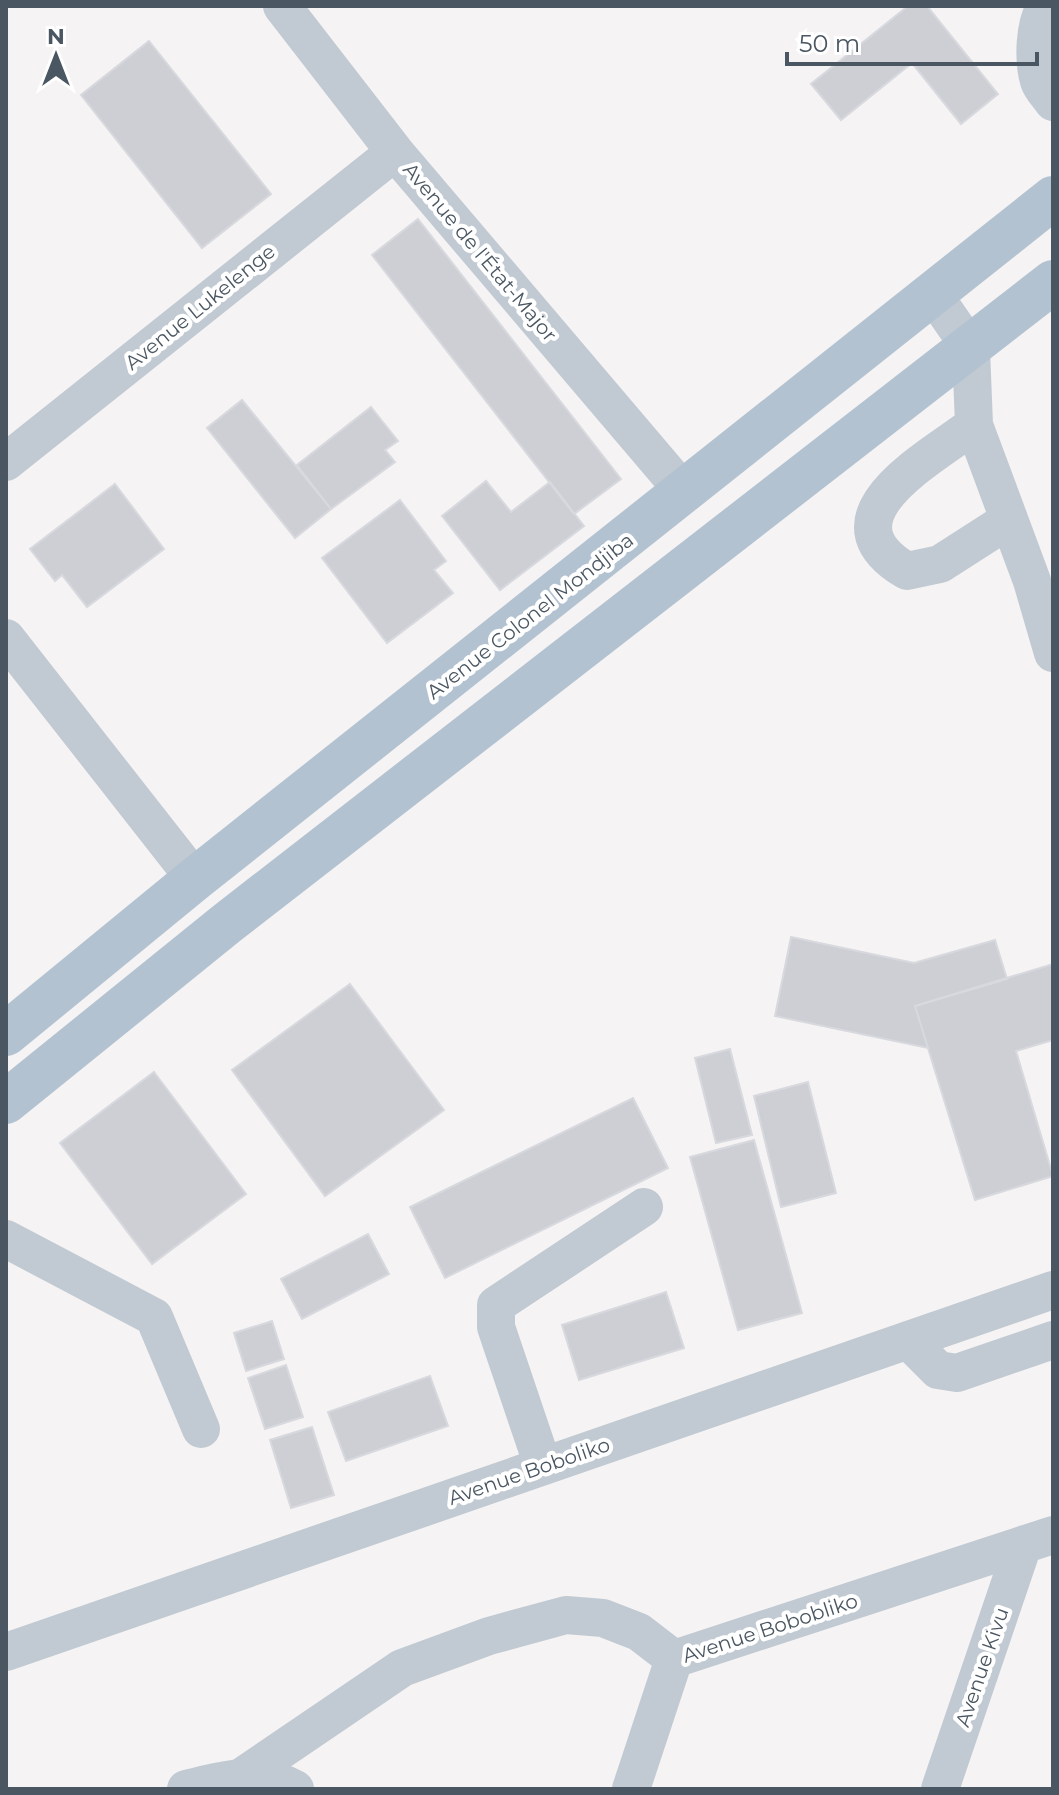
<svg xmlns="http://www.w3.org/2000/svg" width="1059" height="1795" viewBox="0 0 1059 1795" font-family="Montserrat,sans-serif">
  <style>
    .building { fill: #cdcfd5; stroke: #d7d9de; stroke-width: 2 }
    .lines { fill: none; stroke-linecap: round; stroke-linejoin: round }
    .minor { stroke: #c1cad2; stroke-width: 38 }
    .major { stroke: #b3c2d1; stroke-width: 44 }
    .labels { text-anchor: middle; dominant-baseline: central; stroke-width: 8; stroke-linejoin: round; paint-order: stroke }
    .street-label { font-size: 20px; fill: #4a5661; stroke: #fff }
  </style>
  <rect width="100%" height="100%" fill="#f5f3f3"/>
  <path class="building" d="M908,6H927L998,94L961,124L912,63L841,120L811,84Z
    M149,41L271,194L202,248L81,95Z
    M418,219L621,479L574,514L372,255Z
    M242,400L331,509L295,538L207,428Z
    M371,407L398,441L385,450L395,462L331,509L297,465Z
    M486,481L511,512L550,482L584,526L500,590L442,516Z
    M115,484L164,549L87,607L62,575L55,581L30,549Z
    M400,500L446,561L434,570L453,593L387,643L322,558Z
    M791,937L914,963L995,940L1007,979L915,1006L928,1048L775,1016Z
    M1053,964V1040L1016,1051L1053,1176L975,1200L915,1006Z
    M350,984L444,1110L325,1196L232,1070Z
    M730,1049L752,1135L716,1143L695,1058Z
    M154,1072L246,1194L152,1264L60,1143Z
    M808,1082L836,1193L781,1207L754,1096Z
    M633,1098L668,1168L445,1278L410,1207Z
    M754,1140L802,1313L738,1330L690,1157Z
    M368,1234L389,1274L302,1319L281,1279Z
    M666,1292L684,1348L579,1380L562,1325Z
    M272,1321L284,1359L246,1371L234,1333Z
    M286,1365L303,1417L265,1429L248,1378Z
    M430,1376L448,1426L346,1461L328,1412Z
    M312,1427L334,1495L291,1508L270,1440Z"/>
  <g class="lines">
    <path class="minor" d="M282,6L395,152L685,493
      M1046,6C1034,23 1033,61 1039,81C1041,88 1049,96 1053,102
      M933,294L971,349L974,425L1032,581L1053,653
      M974,425C929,459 817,518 907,571L940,564L1007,521
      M6,462L395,152
      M6,638L195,879
      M6,1239L154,1317L201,1429
      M908,1340L938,1370L957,1373L1053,1340
      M543,1466L496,1327V1305L644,1207
      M6,1652L1053,1290
      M243,1776L402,1668L489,1636L566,1615L603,1618L639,1632L674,1659L1053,1535
      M186,1789C224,1780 258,1769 295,1789
      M631,1789L674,1659
      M940,1789L1023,1545"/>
    <path class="major" d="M6,1034L195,879L1053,198
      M6,1102L226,924L1053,282"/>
  </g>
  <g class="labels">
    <g class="street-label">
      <text transform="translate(480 252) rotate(50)">Avenue de l'État-Major</text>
      <text transform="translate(200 307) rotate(-39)">Avenue Lukelenge</text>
      <text transform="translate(530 616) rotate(-38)">Avenue Colonel Mondjiba</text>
      <text transform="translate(529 1471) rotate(-19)">Avenue Boboliko</text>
      <text transform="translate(770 1628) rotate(-18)">Avenue Bobobliko</text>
      <text transform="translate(982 1667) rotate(-71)">Avenue Kivu</text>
    </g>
  </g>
  <rect width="1059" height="1795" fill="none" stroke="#4a5661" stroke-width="16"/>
  <g transform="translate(56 56)" stroke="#ffffff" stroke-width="6" paint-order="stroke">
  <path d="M0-6L14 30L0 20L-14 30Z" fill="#4a5661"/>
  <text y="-12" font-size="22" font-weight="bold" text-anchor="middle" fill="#4a5661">N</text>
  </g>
  <path d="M787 52v12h250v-12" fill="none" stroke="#4a5661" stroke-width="4"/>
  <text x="799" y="52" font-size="24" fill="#4a5661" stroke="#ffffff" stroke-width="6" paint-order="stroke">50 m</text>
</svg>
